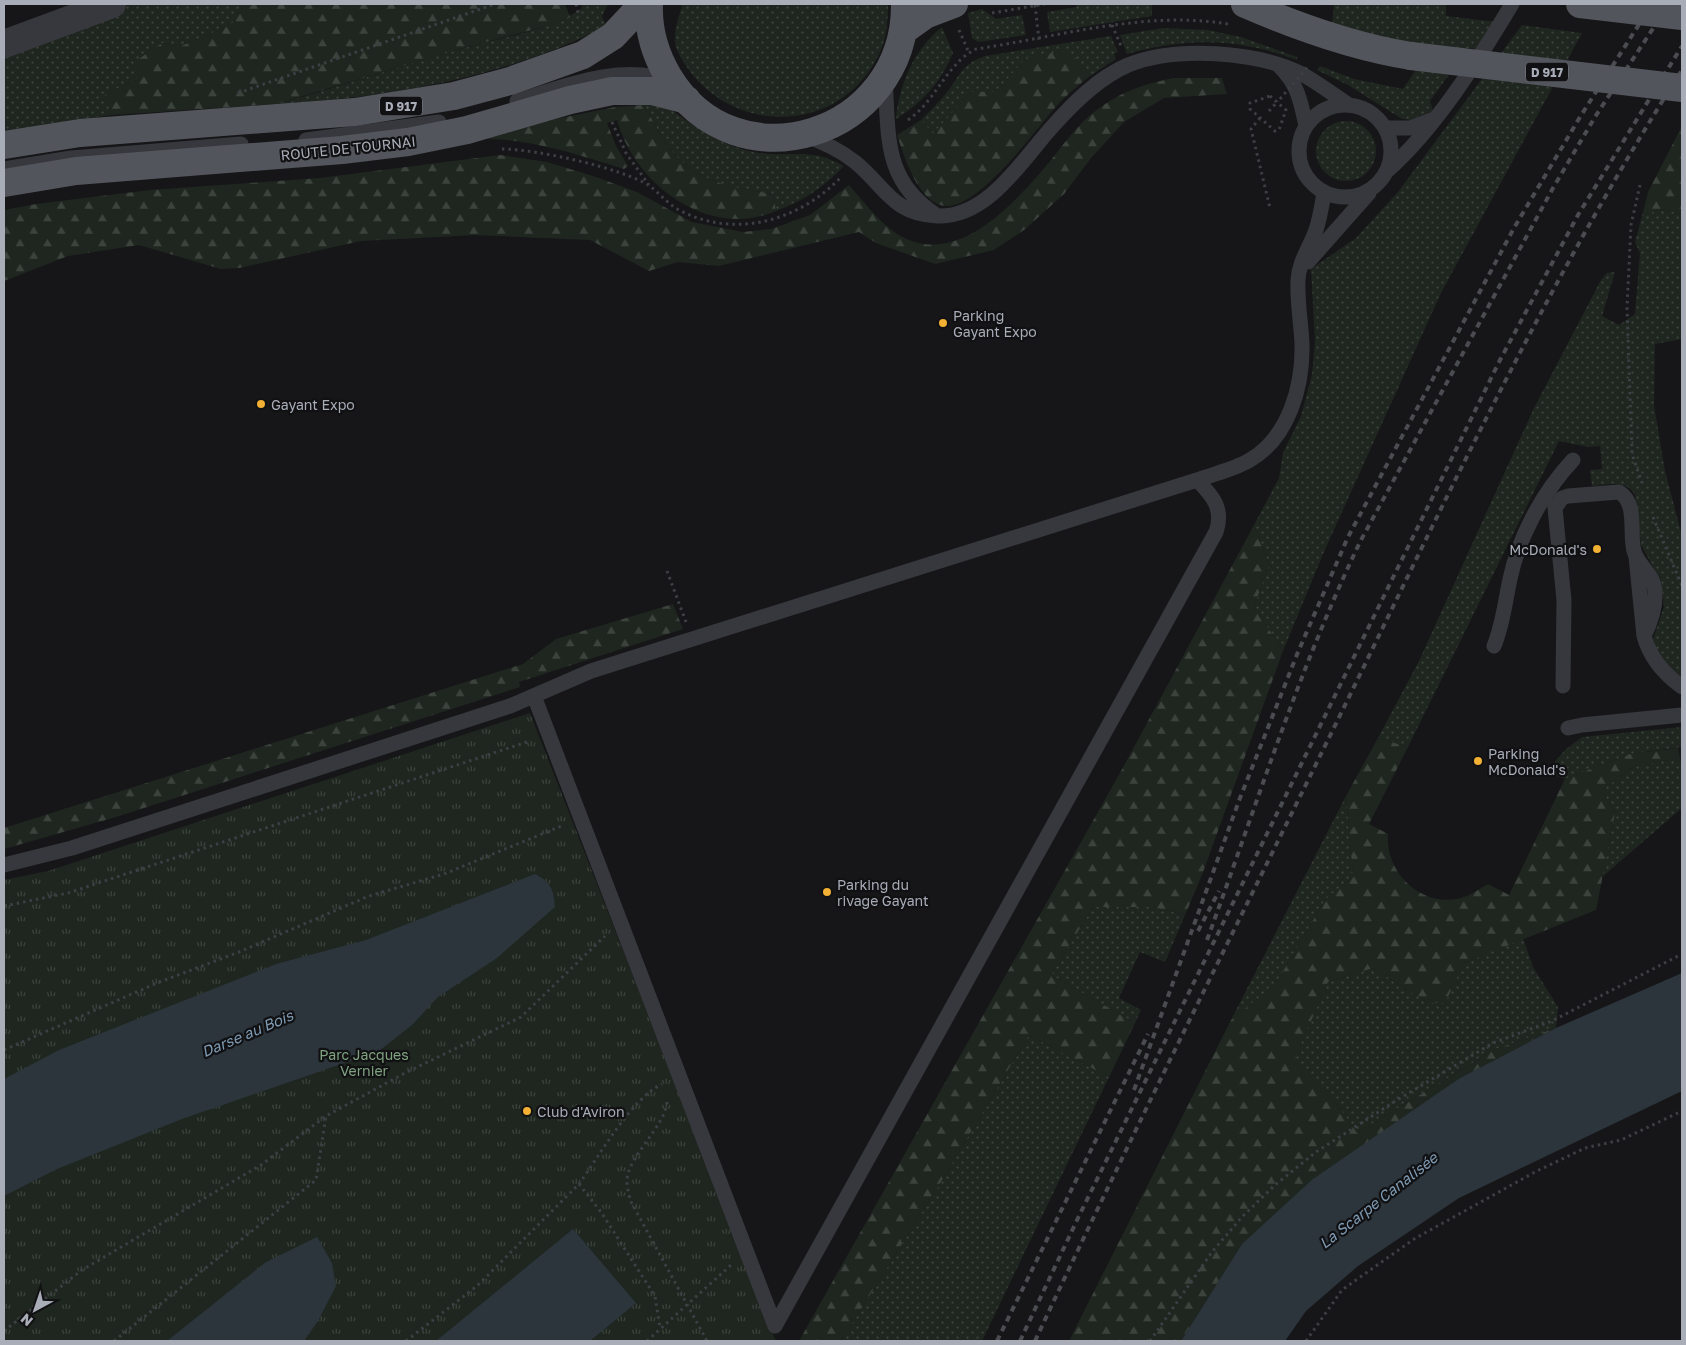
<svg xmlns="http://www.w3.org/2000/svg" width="1686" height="1345" viewBox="0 0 1686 1345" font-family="'Golos Text',sans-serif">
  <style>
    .grass { fill: url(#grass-dots) }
    .forest { fill: url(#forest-firs) }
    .park { fill: url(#park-tufts) }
    .water { fill: #2c353c }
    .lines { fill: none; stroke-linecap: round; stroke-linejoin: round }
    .path { stroke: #3d3f44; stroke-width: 3; stroke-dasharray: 2.5 4; stroke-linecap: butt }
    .service { stroke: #37383d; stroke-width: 15 }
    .minor { stroke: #37383d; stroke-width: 28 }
    .primary { stroke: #53555c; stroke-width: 28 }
    .rail { stroke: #4a4c52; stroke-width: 4; stroke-dasharray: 6 5; stroke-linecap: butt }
    .path-bridge { stroke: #3d3f44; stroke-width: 3; stroke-dasharray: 2.5 4; stroke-linecap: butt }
    .primary-bridge { stroke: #53555c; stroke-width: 28 }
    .poi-dot { fill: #f2b134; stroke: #111113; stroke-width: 2 }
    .labels { text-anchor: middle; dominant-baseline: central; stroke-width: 4.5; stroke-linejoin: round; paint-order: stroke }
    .shield { fill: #111113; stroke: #7b7e86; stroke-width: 1 }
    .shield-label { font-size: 12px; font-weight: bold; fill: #a8adb8 }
    .street-label { font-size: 14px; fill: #a8adb8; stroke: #111113 }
    .poi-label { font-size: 14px; fill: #a8adb8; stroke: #111113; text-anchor: start }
    .park-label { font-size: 14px; fill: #7fa381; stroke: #111113 }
    .water-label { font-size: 15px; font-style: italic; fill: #7f9bb3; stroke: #111113 }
  </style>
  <defs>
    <pattern id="grass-dots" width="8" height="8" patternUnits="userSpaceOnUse" patternTransform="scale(1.25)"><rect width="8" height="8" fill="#1e261f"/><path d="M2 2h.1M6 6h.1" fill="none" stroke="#3c433d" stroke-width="1.8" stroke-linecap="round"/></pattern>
    <pattern id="forest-firs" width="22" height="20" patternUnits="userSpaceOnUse" patternTransform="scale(1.25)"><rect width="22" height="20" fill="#1e261f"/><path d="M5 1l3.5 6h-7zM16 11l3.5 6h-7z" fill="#3c433d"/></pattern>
    <pattern id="park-tufts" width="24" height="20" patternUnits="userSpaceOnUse" patternTransform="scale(1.25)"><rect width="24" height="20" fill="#1e261f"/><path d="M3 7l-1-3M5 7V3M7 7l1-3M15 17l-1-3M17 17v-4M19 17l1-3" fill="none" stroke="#3c433d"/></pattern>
  </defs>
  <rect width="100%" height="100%" fill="#161618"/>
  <path class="grass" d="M123,4H246L231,25L179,47L162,43L137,80L105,94L112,115L4,132V52Z
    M581,4H608L602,16L606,26C509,77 386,98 277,104C340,87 401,65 464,48C504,36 548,32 582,8Z
    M682,4H888C888,20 887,37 880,52C845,130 744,138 692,74C686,66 675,51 675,41C674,29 680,15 682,4Z
    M1076,4H1152V16L1050,32L1047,12L1077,7Z
    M1334,4H1446V16L1497,22L1477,49L1468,48L1430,101L1433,111L1410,120L1402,119L1348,85L1317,70L1320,66L1354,79L1403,89L1432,46L1393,40L1332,25Z
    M982,9L996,19L1022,15L1026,35L978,42L972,38L968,13Z
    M1522,25L1582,33L1441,293L1323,554L1283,651L1254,607L1269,564L1254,525L1279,478L1283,453L1301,416L1312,375L1315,341L1311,269L1356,238L1398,192Z
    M942,27L953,53C941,82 922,103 896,119C899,85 914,49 942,27Z
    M1163,28L1208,30L1241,37L1297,57V60C1239,38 1186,37 1127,54L1120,35Z
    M1111,36L1118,52L1114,54L1116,59L1090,76L1079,61L1027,57L996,92H971L933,134L921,120C928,113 936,105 943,97C959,79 959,65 985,56Z
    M662,103C691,124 718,145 754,152C790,159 808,146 844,166C824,187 803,201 776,211L773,194C729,187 692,182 665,142C657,130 651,116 643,105Z
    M1316 151a30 30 0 1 1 60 0a30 30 0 1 1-60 0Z
    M1661,209L1682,214V339L1655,344L1654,405L1665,471L1682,536V679L1661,658L1654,646L1653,639L1664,607L1661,581L1641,545L1635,495C1626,479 1608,485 1592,486L1590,470L1602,469L1600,446L1588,447L1559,441L1408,747L1378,738L1419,661L1534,408L1601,280L1607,273L1615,272L1602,316L1619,325L1635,314L1640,253L1635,242L1642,216Z
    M1682,727V747L1630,754L1565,779L1546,772L1565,750L1582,737Z
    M1680,758L1682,767V808L1602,877L1615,813L1602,790L1634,766Z
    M1346,796L1353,877L1325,900L1275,985L1231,1020Z
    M1093,907H1153L1185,915L1165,962L1140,952L1119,998L1141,1010L1135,1023L1051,975Z
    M1523,938L1533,967L1558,1007L1556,1028L1496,1049L1357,1133L1339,1107L1293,1060L1328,982L1373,968L1429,1003L1464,963Z
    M1029,1035L1109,1077L982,1341H841L939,1185Z"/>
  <path class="forest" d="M246,4H565L570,17L543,27L463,48L277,104L112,115L105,94L137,80L133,63L162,43L179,47L231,25Z
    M1066,51L1079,61L1090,76C1080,84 1070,92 1061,101C1038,126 982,206 947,206C919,206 904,156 897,135L921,120L933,134L971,92H996L1027,57Z
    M1173,78H1222L1227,94L1164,98L1124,122L1091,158L1064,194L1024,230L994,250L935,264L876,243L859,232L719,266L678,262L649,271L590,240L475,235L361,241L239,268L221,269L139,245L68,256L4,281V210L36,204L150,190L320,178L500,155L547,162L596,177L637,192L692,222L743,232L771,229L810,215L849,185C864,202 878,221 897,234C955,270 1012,206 1046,166C1059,151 1072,131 1088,117C1117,93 1137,86 1173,78Z
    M643,105C651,116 657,130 665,142C692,182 729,187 773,194L776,211C709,240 635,185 617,120L607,123L616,146L628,166L624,169C579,155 536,140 489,139L487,133L615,107Z
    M1682,126V214L1661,209L1642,216L1648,192Z
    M1254,525L1269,564L1254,607L1283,651L1202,875L1185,915L1153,907H1093L1051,975L1135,1023L1109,1077L1029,1035L939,1185L841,1341H799L1120,773Z
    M673,604L683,629L519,682L520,687L116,817L4,849V828L523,664L556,639Z
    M1378,738L1408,747L1369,824L1388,834C1385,871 1418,905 1456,899C1467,898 1479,889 1488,884L1509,895L1565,779L1630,754L1678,748L1680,758L1634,766L1602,790L1615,813L1596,910L1464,963L1445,1003H1429L1373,968L1328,982L1294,1060L1339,1107L1357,1133L1496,1049L1556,1028L1460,1078L1242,1244L1181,1341H1069L1231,1020L1275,985L1325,900L1353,877L1346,796Z"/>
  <path class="park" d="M530,713L776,1341H4V880L48,871Z"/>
  <path class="water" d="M535,874C551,882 554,890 555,907L497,958L438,997L412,1025L379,1051L182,1119L57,1169L4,1196V1079L59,1050L276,964L366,940Z
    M1682,973V1091L1459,1198L1358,1266L1306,1311L1285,1341H1181L1242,1244L1313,1179L1460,1078L1556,1028Z
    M573,1229L636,1303L590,1341H436Z
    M317,1237L332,1263L336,1286L318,1321L304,1341H167L266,1262Z"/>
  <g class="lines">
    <path class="path" d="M576,4L579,17
      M1035,5L1039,40
      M992,13L1045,4
      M1112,25L1121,46
      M959,30L969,53
      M238,93L495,4
      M1270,96L1286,110L1279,130L1275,131L1250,109V103Z
      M1269,111L1278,101
      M1260,118L1251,129L1270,208
      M908,120C936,101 947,63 976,49C1058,37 1145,10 1228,24
      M612,122L626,153L649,185
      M502,149C536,149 622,168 650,186C660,194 668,204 679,210C736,240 801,220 842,176
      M1640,185L1631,225L1627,307L1632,454L1642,483
      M1653,517L1682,586
      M667,571L686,622
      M4,906L68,893L530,741
      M4,1050L157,983L239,952L369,896L444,874L564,825
      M667,1102C665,1127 627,1157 627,1181C627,1187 629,1194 630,1200L707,1341
      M579,1184C599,1156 632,1098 662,1084
      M4,1331L82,1270L261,1165L326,1116L405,1073L521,1017L605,936
      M114,1341L316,1180L326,1116
      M406,1341L477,1286L579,1184L601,1212L655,1296L660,1328
      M647,1341L731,1265
      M1150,1341L1212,1252L1242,1217L1275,1185L1316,1152L1397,1100L1493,1043L1552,1021L1682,954
      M1306,1341L1342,1290L1414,1239L1535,1172L1585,1148L1621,1140L1682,1111"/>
    <path class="service" d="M1280,67C1298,84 1301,103 1306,126
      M885,79C889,137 883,180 936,215
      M517,101C565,86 621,63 671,81
      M1299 151a46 46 0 1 1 92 0a46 46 0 1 1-92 0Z
      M1385,128H1410L1434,119
      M805,136C823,142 840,150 855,162C885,186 892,214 937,216C988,218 1022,160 1052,127C1073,103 1098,78 1128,65C1176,46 1256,51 1302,74C1318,83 1334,95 1349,105
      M306,140L439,122
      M4,169L71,158L241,144
      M1387,171C1435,129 1479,59 1512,4
      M1308,262L1369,193
      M1636,557L1644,636
      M1494,646C1503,624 1505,602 1510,579C1519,536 1543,492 1573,460
      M1563,686L1564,600L1555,508L1562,498L1568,496L1619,492C1638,503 1629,533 1634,551C1638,566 1654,574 1655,591C1656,608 1651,622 1644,636C1650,658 1664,674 1682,687
      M534,696L775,1326
      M1568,728L1582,725L1682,715
      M4,865L72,848L510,706L591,671L1197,480C1214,474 1235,469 1250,460C1289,437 1303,386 1302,344C1301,323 1297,301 1298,280C1299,261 1310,247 1316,230C1320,218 1322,205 1324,193
      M775,1326L1216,532C1224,509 1213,496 1197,480"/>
    <path class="minor" d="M4,44L112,4"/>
    <path class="primary" d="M649,4C648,29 655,54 668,76C736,189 906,136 905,4
      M1245,4C1298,27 1354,47 1411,56
      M904,30L925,15L954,4
      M4,145L80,133L355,112L454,96L510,81L583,55L613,36L643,4
      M4,183L76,171L342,150L408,142L467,130L570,100L612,91H652L687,100"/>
    <path class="rail" d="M1198,931L1219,891
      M1207,940C1256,807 1299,668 1361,540L1553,188L1595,117L1669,4
      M1134,1090L1240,798L1298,652L1348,537L1514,228L1580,117L1652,4
      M997,1341L1148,1034
      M1020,1341L1078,1218L1500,360L1578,215L1682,46
      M1035,1341C1136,1125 1244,911 1349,697C1453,484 1554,270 1682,70"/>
    <path class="path-bridge" d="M1280,99L1309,65"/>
    <path class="primary-bridge" d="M1580,4L1682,16
      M1411,56L1682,88"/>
  </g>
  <g class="poi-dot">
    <circle cx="943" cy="323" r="5"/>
    <circle cx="261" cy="404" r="5"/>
    <circle cx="1597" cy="549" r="5"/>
    <circle cx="1478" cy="761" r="5"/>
    <circle cx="827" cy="892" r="5"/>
    <circle cx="527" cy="1111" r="5"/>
  </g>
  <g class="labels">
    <g class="shield">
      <rect x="1526" y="62.5" width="42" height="19" rx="4"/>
      <rect x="380" y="96.5" width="42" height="19" rx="4"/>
    </g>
    <g class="shield-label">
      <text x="1547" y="72">D 917</text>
      <text x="401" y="106">D 917</text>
    </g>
    <g class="street-label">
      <text transform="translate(348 148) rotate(-6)">ROUTE DE TOURNAI</text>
    </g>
    <g class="poi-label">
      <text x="953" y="315">Parking<tspan x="953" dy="16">Gayant Expo</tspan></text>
      <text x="271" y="404">Gayant Expo</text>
      <text x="1587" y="549" text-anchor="end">McDonald's</text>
      <text x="1488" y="753">Parking<tspan x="1488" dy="16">McDonald's</tspan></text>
      <text x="837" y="884">Parking du<tspan x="837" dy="16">rivage Gayant</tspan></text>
      <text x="537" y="1111">Club d'Aviron</text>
    </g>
    <g class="park-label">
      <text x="364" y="1054">Parc Jacques<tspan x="364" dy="16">Vernier</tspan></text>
    </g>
    <g class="water-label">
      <text transform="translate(247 1033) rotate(-23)">Darse au Bois</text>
      <text transform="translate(1378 1200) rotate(-38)">La Scarpe Canalisée</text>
    </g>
  </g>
  <rect width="1686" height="1345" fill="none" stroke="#a8adb8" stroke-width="10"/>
  <g transform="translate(35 1310) rotate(220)" stroke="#111113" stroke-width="4" paint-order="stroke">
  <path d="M0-4L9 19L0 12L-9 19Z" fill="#a8adb8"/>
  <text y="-8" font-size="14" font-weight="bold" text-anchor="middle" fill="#a8adb8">N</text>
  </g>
</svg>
